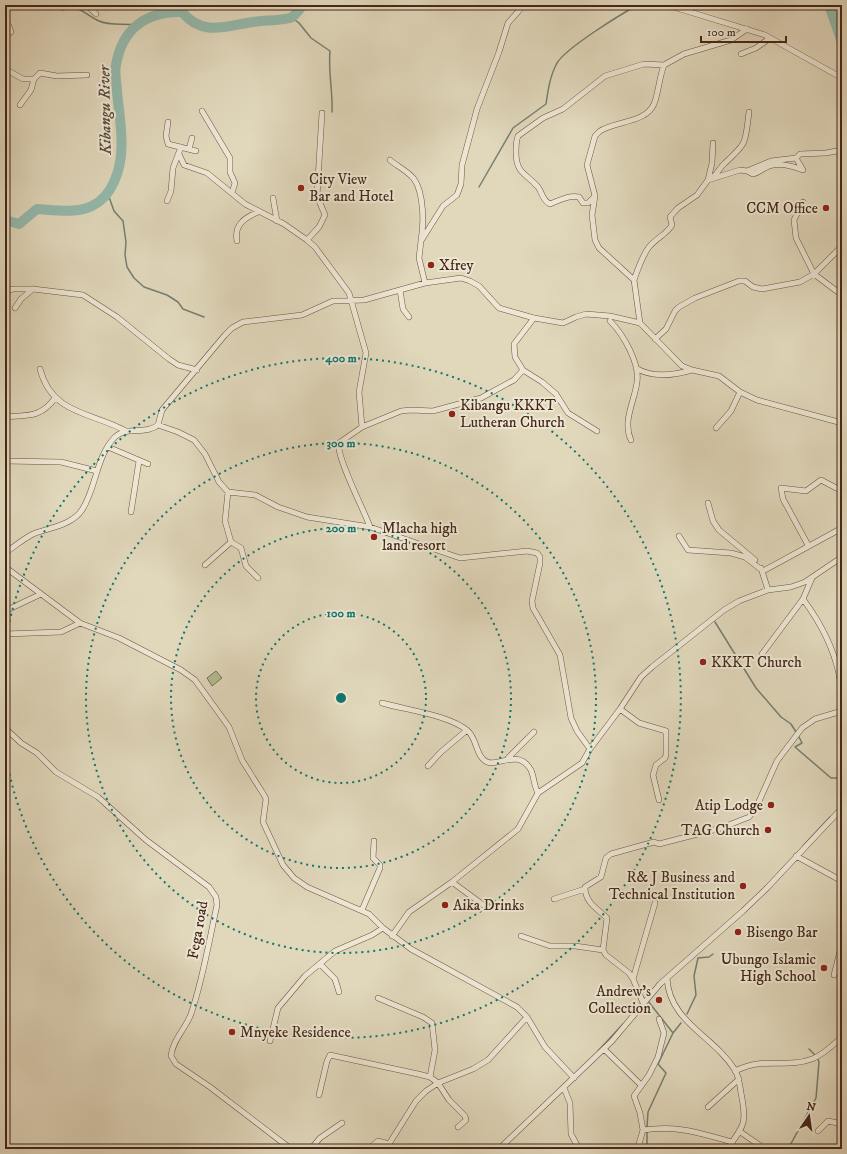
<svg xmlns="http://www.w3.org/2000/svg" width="847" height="1154" viewBox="0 0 847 1154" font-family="'IM FELL DW Pica',serif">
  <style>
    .green { fill: #b3be90; stroke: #7c7254 }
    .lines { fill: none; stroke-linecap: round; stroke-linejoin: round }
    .stream { stroke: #757f72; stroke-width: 1.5 }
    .river { stroke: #95baad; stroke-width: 10 }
    .street-casing { stroke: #6d5342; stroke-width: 6 }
    .street { stroke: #ece6d3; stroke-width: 5 }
    .ring { fill: none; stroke: #0f766e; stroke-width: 2; stroke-dasharray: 2 4 }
    .poi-dot { fill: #8f2418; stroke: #ece6d3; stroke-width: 1.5 }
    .labels { text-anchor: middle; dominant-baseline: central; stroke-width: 4; stroke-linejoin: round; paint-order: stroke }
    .poi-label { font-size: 15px; fill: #462719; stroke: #ece6d3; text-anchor: start }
    .street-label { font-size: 15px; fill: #462719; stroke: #ece6d3 }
    .water-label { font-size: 16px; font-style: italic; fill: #5a4c3e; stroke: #ece6d3 }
    .centre { fill: #0f766e; stroke: #ece6d3; stroke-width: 2 }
    .ring-label { font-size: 12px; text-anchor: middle; font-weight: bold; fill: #0f766e; stroke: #ece6d3; stroke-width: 4; stroke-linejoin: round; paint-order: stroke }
  </style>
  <rect width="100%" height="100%" fill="#e1d8bc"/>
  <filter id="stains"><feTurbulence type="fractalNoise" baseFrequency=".005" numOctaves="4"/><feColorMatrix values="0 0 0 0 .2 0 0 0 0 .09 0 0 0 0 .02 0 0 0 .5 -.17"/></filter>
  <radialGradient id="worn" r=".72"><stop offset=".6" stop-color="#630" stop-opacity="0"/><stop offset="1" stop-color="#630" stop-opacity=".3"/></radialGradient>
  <path class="green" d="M216,671L222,678L212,686L207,678Z"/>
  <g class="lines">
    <path class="stream" d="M55,5L62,10C81,4 83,14 99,21C110,26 124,23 136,25
      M291,17L299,23L311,38L330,51C328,72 333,91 332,112
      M479,187L513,128L546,104C548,90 550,76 557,63C566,48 621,14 638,5
      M108,194L114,211L123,221L126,242L125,255L127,267L134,278L144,287L167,295L178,302L183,309L204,317
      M715,622L756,688L781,717L791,724L796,732
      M798,735L802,743L795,747L831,778H840L842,780
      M803,846L830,817
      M687,1014L696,995L694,976L698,958L709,957L713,954
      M673,1033L681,1023
      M598,1051L623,1024
      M647,1127L648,1112L666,1073L658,1064L673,1033L648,1001
      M647,1131V1149
      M788,1149L816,1098L819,1062L817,1057L809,1049"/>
    <path class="river" d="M829,5L842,42
      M5,220L19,224L37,209C54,210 76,214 92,206C103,201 109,193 114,182C127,154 120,122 117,92C117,84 114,73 116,65C122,29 146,11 182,12C203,37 225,26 253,22C264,20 279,21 290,18C295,16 300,9 303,5"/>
    <g class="street-casing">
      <path id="street" d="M87,5L96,14
        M667,5L765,35L842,78
        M5,22L9,26L11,32L5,36
        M741,54L756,48L770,38
        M5,69L23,79H34
        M20,105L31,90L34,79L40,73L57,76L87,75
        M202,111L230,158V172L235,183L232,193
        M168,122L166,136L168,144L196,151
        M189,149L192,138
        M179,154L184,165L207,173L245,204L284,224L307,240L315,247L349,293L366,353L359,392L362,427
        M390,160C397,166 409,172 414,179C424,193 424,224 421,240
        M747,171L753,174C758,173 761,170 765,168C777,161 792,166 803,170L796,158
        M713,177C718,173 720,167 725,163C748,142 745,143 749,112
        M708,180L740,170L747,171L771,161L796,158L800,154L826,153L842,150
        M595,196L588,203H583L579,197C569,195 560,200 550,204C542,200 543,194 538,187C526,173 516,174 516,152C516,146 516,141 518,136L543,118L563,109L605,76L644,64L664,65L684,54L731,40L747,29
        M273,198L277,221
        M167,201L171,191L173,168L181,147
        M803,202L794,220L796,238L814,274L842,295
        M307,240L319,227L325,215L317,196L322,113
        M237,241C234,225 244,218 258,212
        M634,280C638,269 642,256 649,247C656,238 666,235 672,225L670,217L678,208L697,195L708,180L712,163L713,143
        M425,283L419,258L421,241L443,206L457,195L461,184L462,165L477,109L499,52L508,23L524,5
        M400,290L403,309L409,317
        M5,291L13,289H33L83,295L117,317L169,359L178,365L197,370
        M15,308L21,299L33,289
        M610,321C623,334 640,363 637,382C635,400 622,421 631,440
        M640,323L634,280L599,248L595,240L592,215L595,196L587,165L595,136L600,131C615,121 646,123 654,104C659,91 659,78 664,65
        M655,339L666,329L675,311L679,307L695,298L739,281H745L753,287L762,289L800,282L814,274L842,246
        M636,368C652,378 675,375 692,370
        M40,369C52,415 92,412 126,431
        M523,370L542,382L556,394L568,413L597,431
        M5,377L6,371
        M5,417C27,415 41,418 55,398
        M158,425L162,410L225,335L232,328L243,322L302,315L333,301L364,300L425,283L461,278L470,281L479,286L499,308L534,318L563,323L576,317L586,314L610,316L640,323L682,366L692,370L719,376L740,392L757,400L842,423
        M158,425L178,432L194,440L205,454L219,482L228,492L255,495L278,507L307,517L370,527L460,558L527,551L537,553L540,557V563L532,601L533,608L560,655L571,718L577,731L590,749
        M716,428L731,411L740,392
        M108,447L148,464
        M5,461L61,462L97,471
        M708,503L713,521L719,530L755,560
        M131,512L139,461
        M370,527C365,512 335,455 339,443L362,427L401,411L411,410L433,411L481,398L514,380L523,370L515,357L514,344L534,318
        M679,536L688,550L731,553L745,557L763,571L842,528
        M231,542L241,548L246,566L258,578
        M808,545L783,499L781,488L806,491L821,480L842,491
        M5,553C14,547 23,539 33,534C49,528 72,525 82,510C96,489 96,456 115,437C126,426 146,435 158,425
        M205,565L231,542L225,521L228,492
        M5,567L80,623L119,638L181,670L195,680L229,727L242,760L264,795L266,799L263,822L283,865L294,878L307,887L369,914L383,928L411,949L517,1007L527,1017L545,1047L574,1078
        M761,568L768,590
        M803,599C820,622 833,646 839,674C841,683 840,693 842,702
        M5,611L41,594
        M5,634L61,632L80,623
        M762,654L803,599L812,578
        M382,703C406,710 450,715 468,731C477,739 476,757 487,762C498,767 518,748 531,770C534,777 534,786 538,793
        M620,709L639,723L666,731V755L665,758L656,765L653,775L659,800
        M5,728L21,743L37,753L56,772L98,797L146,840L209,887L216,897L217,905C209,941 203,979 191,1014C186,1028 172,1041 171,1056L176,1064L210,1087L291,1149
        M508,758L534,732
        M428,766L441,752L467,730
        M796,856L842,881
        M452,882L486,907L502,905
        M554,899L585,889
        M362,910L380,868V865L373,858L374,841
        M392,936L409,912L452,882L518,829L538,793L582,763L590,749L620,709L641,677L652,667L724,610L739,601L768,590L791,587L805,582L842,557
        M521,936L550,946H575L603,950
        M320,964L335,979L339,992
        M834,975L842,943
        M667,978C669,1022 714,1036 735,1070C739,1077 740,1085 741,1093C747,1122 745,1125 727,1149
        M633,979L655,903
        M378,998L423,1017L432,1023L435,1050L430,1077
        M644,1005L633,979L629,973L606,955L603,950L607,918C598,909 585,903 585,887L601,877L606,858L611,854L654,842L659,844L721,828L749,817L756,808L777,761L802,728L815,719L842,711
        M270,1041L278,1008L305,976L335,951L372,935L383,928
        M604,1049L641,1085
        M735,1071C764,1056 785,1069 812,1059C823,1055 833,1045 842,1037
        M564,1088L570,1103L571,1134L579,1149
        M319,1095L327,1061L330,1055L418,1074L430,1077L438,1083L449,1100L465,1116L466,1120L458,1127
        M708,1107L739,1079
        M643,1130C679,1125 698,1133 733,1142
        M739,1131L765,1149
        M818,1131L828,1121L842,1124
        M639,1144L643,1130L640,1113L634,1096L649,1075L658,1057L664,1033L659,1019
        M311,1149L320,1138L342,1123
        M359,1149L361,1147H371L378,1141L389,1144L416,1101L426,1091L438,1083L473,1069L488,1060L527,1017
        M499,1149L612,1041L660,984L743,911L767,888L842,808"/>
    </g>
    <use href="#street" class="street"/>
  </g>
  <g class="ring">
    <circle cx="341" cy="698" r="85"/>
    <circle cx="341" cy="698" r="170"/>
    <circle cx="341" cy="698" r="255"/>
    <path d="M5 645A340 340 0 1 1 5 751"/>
  </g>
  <g class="poi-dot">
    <circle cx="301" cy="188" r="4"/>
    <circle cx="826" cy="208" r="4"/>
    <circle cx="431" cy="265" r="4"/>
    <circle cx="452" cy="414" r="4"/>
    <circle cx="374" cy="537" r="4"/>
    <circle cx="703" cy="662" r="4"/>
    <circle cx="771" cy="805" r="4"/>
    <circle cx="768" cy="830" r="4"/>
    <circle cx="743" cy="886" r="4"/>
    <circle cx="445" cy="905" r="4"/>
    <circle cx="738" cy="932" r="4"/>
    <circle cx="824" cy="968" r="4"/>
    <circle cx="659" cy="1000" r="4"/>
    <circle cx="232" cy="1032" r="4"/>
  </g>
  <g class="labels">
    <g class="poi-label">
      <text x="309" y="179">City View<tspan x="309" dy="17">Bar and Hotel</tspan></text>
      <text x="818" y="208" text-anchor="end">CCM Office</text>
      <text x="439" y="265">Xfrey</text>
      <text x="460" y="405">Kibangu KKKT<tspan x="460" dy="17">Lutheran Church</tspan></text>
      <text x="382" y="528">Mlacha high<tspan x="382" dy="17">land resort</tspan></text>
      <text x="711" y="662">KKKT Church</text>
      <text x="763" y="805" text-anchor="end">Atip Lodge</text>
      <text x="760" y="830" text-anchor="end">TAG Church</text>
      <text x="735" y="877" text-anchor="end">R&amp; J Business and<tspan x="735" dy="17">Technical Institution</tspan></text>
      <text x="453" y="905">Aika Drinks</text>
      <text x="746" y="932">Bisengo Bar</text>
      <text x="816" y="959" text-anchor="end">Ubungo Islamic<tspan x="816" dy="17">High School</tspan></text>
      <text x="651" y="991" text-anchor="end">Andrew's<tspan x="651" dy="17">Collection</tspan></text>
      <text x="240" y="1032">Mnyeke Residence</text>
    </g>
    <g class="street-label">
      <text transform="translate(198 930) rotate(-80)">Fega road</text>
    </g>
    <g class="water-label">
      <text transform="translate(105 110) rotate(-91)">Kibangu River</text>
    </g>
  </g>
  <circle cx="341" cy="698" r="6" class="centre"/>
  <g class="ring-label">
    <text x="341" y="362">400 m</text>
    <text x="341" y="447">300 m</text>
    <text x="341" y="532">200 m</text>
    <text x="341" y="617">100 m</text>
  </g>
  <rect width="847" height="1154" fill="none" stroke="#e1d8bc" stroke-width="20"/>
  <rect x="6" y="6" width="835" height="1142" fill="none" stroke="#462719" stroke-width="2"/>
  <rect x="10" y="10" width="827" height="1134" fill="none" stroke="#462719"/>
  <g transform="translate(809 1116) rotate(13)" stroke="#ece6d3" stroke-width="3" paint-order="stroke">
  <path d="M0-3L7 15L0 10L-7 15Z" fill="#462719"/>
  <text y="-6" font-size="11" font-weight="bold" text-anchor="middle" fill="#462719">N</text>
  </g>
  <path d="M701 36v6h85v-6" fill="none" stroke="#462719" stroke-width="2"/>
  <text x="707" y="36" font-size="12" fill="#462719" stroke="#ece6d3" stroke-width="3" paint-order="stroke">100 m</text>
  <rect width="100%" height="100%" filter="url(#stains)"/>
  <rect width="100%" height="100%" fill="url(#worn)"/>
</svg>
